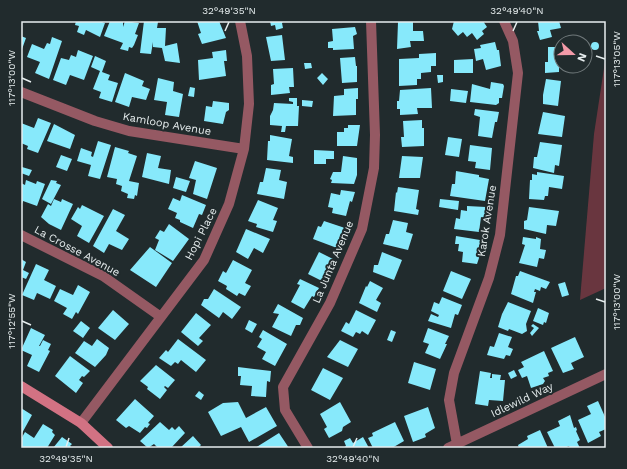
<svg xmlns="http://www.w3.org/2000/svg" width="627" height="469" viewBox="0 0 627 469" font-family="'Work Sans',sans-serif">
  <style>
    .green { fill: #69363f }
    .building { fill: #87e9fb }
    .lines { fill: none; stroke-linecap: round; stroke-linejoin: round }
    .street { stroke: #955963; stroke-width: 10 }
    .secondary { stroke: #d27283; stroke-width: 10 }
    .ticks { fill: none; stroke: #e7eeef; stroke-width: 1.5 }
    .labels { text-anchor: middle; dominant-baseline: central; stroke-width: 4; stroke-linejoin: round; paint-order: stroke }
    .street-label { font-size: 11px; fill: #e7eeef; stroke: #212b2d }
    .neatline { fill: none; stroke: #e7eeef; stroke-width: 1.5 }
    .ticks-label { font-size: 10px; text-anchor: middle; fill: #e7eeef }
  </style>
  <rect width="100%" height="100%" fill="#212b2d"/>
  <path class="green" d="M606,55V288L580,300L594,134Z"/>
  <path class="building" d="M76,21H99L105,23L100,37L86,30L84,35L77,32L79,26L75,25Z
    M110,21H123V27L125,21L139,23L135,34L138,35L134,45L132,48L129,47L128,51L120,49L123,43L104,36Z
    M144,21L158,22L157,28H166L165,46L177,43L180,63L165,61L162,48L153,47V42L151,54L140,53Z
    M197,21H219L226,38L202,44L198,34L201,33Z
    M270,21H284L282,23L283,28L276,30L275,25L271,26Z
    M454,21H483L487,27L482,31L484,34L477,40L472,33L467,37L463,32L458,36L452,29Z
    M538,21H559L561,28L550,30L552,37L540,40L537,31H539Z
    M398,22H413V31H423L424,41H410L411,47L397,49Z
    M355,27L357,34L353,36L354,49L333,50V48H328V42L333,41L332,29Z
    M282,35L285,60L271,61L266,37Z
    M21,36L26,38L21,52Z
    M52,37L62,41L49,79L35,73L40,62L27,57L32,44L44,49L47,43L50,44Z
    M495,42L497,50H499L501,66L486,70L483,59L476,61L474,49L481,48L480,45Z
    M591 46a4 4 0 1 1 8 0a4 4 0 1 1-8 0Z
    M548,47H561V66H559V72L545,73V62H548Z
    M78,50L93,56L84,80L70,75L66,85L53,80L61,58L69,60L71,55L76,57Z
    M226,50L227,61H224L226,76L199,80L198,60L213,58L212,52Z
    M436,53V66H431V72L421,73V79H417V85L399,86V59L419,58V54Z
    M95,56L106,61L102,72L110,75L108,80L118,83L112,102L99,98L101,92L93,89L100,71L91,67Z
    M355,57L356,66H357V82L342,83L340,58Z
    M473,59V73H454V60Z
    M304,63H311L312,68L305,69Z
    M293,68L294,87H289L290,93L271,95V85L274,84L273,69Z
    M125,73L144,81L142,86L150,89L146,100L132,97L129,107L115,102Z
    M322,73L328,79L323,85L317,78Z
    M437,75H443V82L438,83Z
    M158,78L174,82L173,91L183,94L179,117L165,115L167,102L154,100Z
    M546,79L561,81L558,106L543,104V95Z
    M491,82L503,84L504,86L502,98H499V103L496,105L470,102L472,84L490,89Z
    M190,87L195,88L194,97L188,96Z
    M358,88V99H356V115L333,116L334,96L344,95V89Z
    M431,88L432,108H417L418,114L400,115V109H397V101H399L400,90Z
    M451,89L468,91L466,103L450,101Z
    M289,98H297V106H299L298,126H286L285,132H281L282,126L270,125V116L273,110L274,103L293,104V102L289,101Z
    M302,100L313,101L312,107L302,106Z
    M213,101L229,103V110L226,112L223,124L204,121L206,106L212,107Z
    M475,109L499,112L497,122H495L492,138L478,136L480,117L474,115Z
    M543,112L565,116L562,137L538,134Z
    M38,118L51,123L38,153L27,149L28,146L21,143V123L34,128Z
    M422,120V128H424V146L402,147L401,137H404L403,121Z
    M54,124L75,135L70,149L47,141Z
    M348,125H360L357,146H337V132H344V128H348Z
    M270,135L292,139L289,156L293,157V163L267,160L268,141H270Z
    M448,137L462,139L459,157L445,155Z
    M98,141L111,145L100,179L88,176L91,165L77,161L81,148L92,152L91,156L93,157Z
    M540,142L562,145L559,166L555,165L554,173L533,168L534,157H537Z
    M470,145L492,148L490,170L475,168L476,162L468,161Z
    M115,147L129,151L128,153L137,156L129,181L139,183L137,196L135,195L134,199L127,198L128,194L121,191L122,186L116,184L117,179L107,177Z
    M314,150L334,151V159H326V164H314Z
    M147,153L161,156L158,168L171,170L169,184L142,177Z
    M61,155L72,159L67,171L56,167Z
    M343,156L357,158V175L354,184L331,183L332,180L330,179L333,172H341Z
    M402,156L423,157L420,178H399Z
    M195,161L217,168L207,199L193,194L196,180L189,178Z
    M22,167L32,170L29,176L21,173Z
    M266,168L281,170L279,180L287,182L284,199L257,194L260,182H263Z
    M456,171L479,175V177L489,179L485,201L450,196L452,184H455Z
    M537,172L564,176L562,189L549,187L548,196H545L544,200L529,199L530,180H532V174L537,175Z
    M176,177L190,181L186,192L173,188Z
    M26,180L36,184L37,181L45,184L37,206L23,201L21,207V183L25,185Z
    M51,180L57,181L56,183L61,185L51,204L42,199Z
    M398,187L419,190L416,209L419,210L418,215L394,211L396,192L397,193Z
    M341,190L355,192L352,202L350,201L346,216L332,213L333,208L328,207L331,193L340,195Z
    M182,195L206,205L202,215L199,214L193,228L180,222V220L175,218L177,213L168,209L173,198L180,201Z
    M54,199L61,202L62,199L73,204L61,230L49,224L41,217L48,204L51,206Z
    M440,199L459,201L458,210L439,207Z
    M258,200L278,208L273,220L277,221L273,232L256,227L257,224L248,221Z
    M82,205L104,216L89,243L77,236L82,226L71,219L78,207L80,209Z
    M467,206L486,207L484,218L481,217L479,232L454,229L456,218L460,219L461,210L467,211Z
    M529,207L559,211L556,226L547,225L546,234L524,229V221L527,220Z
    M113,209L125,215L116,231L129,239L122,250L109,244L104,253L93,246Z
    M393,220L408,223L406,232L413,234L408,250L383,244L386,234H389Z
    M324,221L345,228L337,248L313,239L318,226L321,227Z
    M169,224L189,239L173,261L155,250L159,240L155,238L160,230L164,232Z
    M246,229L270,239L263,253L254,248L248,259L236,252Z
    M456,236L480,240L479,258L477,264L462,262L463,252L458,251L459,244H455Z
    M523,237L536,239V237L541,239L540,249L546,250L544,259L539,258L537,267L519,263L525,245L522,244Z
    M150,247L172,263L156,287L130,270Z
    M319,252L333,259L322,281L308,274Z
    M382,252L402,260L394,280L373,272L374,265H378Z
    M21,259L26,262L23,270L29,273L26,279L21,277Z
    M233,260L252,270L245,283L251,286L245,296L239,293L237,296L226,289L227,286L218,281L223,271L226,273Z
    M36,264L49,270L44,280L56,286L50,299L37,293L34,300L22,295Z
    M451,271L471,279L462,299L443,291Z
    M520,271L550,282L546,289L541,287L540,291L535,289L534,292H536L533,303L511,294L516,276H518Z
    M300,279L319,288L314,297L312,296L304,309L291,302L300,285L297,284Z
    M370,281L383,288L376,300L381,303L377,312L359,303L366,286L367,287Z
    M565,282L569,295L562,297L558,284Z
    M78,285L90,292L78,314L76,312L72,319L63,314L67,308L54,301L60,289L73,295Z
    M214,289L241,307L232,319L223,312L219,318L201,305L204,299H208Z
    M442,297L462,305L458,315L455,314L451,328L428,321L431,314L438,317L439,315L431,311L434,302L439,304Z
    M508,302L531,311L526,324L527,331L522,334L509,329L508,331L498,327L502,314Z
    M278,304L303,318L300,325H296L291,336L272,327L279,314L273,313Z
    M538,308L549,313L546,323L544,322L543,325L533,321Z
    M113,310L129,324L115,340L98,328Z
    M356,310L376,320L368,335L362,331L360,334L356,332L353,337L341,331L346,322L349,324Z
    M196,313L211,325L199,338L203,341L198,346L181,332Z
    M249,320L257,324L252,333L245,329Z
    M81,321L90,328L83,338L73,331Z
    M533,324L539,328L532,336L530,333L534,328L531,326Z
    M31,328L45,335L39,346H40L43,340L51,344L48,350L50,351L39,372L27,366L32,355L21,350Z
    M428,328L449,336L445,344H447L440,359L425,353L429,344L423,342Z
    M263,330L287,344L275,366L262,359L266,352L257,347L262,339L259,337Z
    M391,330L396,332L392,342L387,340Z
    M499,333L512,337L508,347L513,349L510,356L506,355L504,359L487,355L490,346L494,347Z
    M575,337L584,357L571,363L574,369L563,373L551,348Z
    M97,339L109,348L106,355L95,367L75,353L84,341L92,346Z
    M178,339L206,360L196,372L181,360L178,364L175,362L171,366L159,358L166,350L168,352Z
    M340,340L358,349L348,367L327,357Z
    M544,351L553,371L548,373L549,376L543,378L545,381L543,384L531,388L527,376L522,378L518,370L524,367L521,362Z
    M70,356L90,371L84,377L82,376L79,380L83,383L76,393L55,376Z
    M414,362L436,369L430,390L408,383Z
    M156,365L175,380L168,388L165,386L164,387L167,390L160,399L147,389L148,387L140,381Z
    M238,367L271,371L270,382L267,381L266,397L251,396L252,386L240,385L241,376H238Z
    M323,368L343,378L330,400L311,390Z
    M514,370L517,376L511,379L508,373Z
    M480,371L491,373L490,378H492V374L501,375L500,380H505L503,401L489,400L488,406L475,404Z
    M199,391L204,395L201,400L195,396Z
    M135,399L154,416L148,423L150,424L147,428L145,427L140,433L129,426L126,428L116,420Z
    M598,401L606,419V429L599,432L601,436L588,443L578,420L591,414L587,406Z
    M238,402L246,418L266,407L277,426L249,442L241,427L221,436L208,412L223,403Z
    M340,402L351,422L343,427L342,431L329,438L324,429L327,427L320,414Z
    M428,407L435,428L425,434L426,437L413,442L404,416Z
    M21,408L32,415L21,435Z
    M570,415L574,428L576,427L577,430L576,431L580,440L577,442L580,448H570L569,446L564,448H555L547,432L560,426L558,421Z
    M160,422L169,430L172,427L175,430L179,426L185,433L171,448H158L154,444L148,448L140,441Z
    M395,422L404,441L392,448H373L368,438L373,436L372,433Z
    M43,424L53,430L52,432L55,435L47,448H24L21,446V439L25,432L34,438Z
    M540,430L548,448H519L518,445L528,439L527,436Z
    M279,433L289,448H255Z
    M193,436L201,445L198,448H180Z
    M62,437L72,444L70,446L72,448H53Z
    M363,437L369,448H343L346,446L344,441L350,438L353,443Z"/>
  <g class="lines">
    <path class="street" d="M21,92L95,121L129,131L244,149
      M21,235L103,276L161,317
      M81,423L204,260L229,204L244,149L249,104L247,56L240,21
      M457,444L449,400L454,373L489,278L500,235L518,73L513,41L504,21
      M308,448L285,410L283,387L330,303L362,229L374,168L375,135L371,21
      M448,448L606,374"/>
    <path class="secondary" d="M21,386L81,423L108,448"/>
  </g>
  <path class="ticks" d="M225,31L229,22M513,31L517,22M596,56L605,59M22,78L31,82M596,299L605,302M22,321L31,325M66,447L69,438M353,447L357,438"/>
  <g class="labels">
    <g class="street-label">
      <text transform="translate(167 124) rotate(10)">Kamloop Avenue</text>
      <text transform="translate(487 221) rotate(-81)">Karok Avenue</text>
      <text transform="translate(201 234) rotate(-63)">Hopi Place</text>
      <text transform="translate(77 251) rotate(28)">La Crosse Avenue</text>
      <text transform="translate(333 262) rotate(-67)">La Junta Avenue</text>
      <text transform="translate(522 400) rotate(-25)">Idlewild Way</text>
    </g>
  </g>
  <rect width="627" height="469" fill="none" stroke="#212b2d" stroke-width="44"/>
  <g transform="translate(573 54) rotate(111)"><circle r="19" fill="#212b2d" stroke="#70797b"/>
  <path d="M0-3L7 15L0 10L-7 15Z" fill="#f39aa8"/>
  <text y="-6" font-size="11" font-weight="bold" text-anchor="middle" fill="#e7eeef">N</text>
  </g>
  <rect x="22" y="22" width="583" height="425" class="neatline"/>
  <g class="ticks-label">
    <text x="229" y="14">32°49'35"N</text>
    <text x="517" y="14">32°49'40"N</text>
    <text transform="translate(616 59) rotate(-90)" y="4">117°13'05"W</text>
    <text transform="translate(11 78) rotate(-90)" y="4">117°13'00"W</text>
    <text transform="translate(616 302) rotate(-90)" y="4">117°13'00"W</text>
    <text transform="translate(11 321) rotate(-90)" y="4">117°12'55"W</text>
    <text x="66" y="462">32°49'35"N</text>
    <text x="353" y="462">32°49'40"N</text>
  </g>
</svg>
